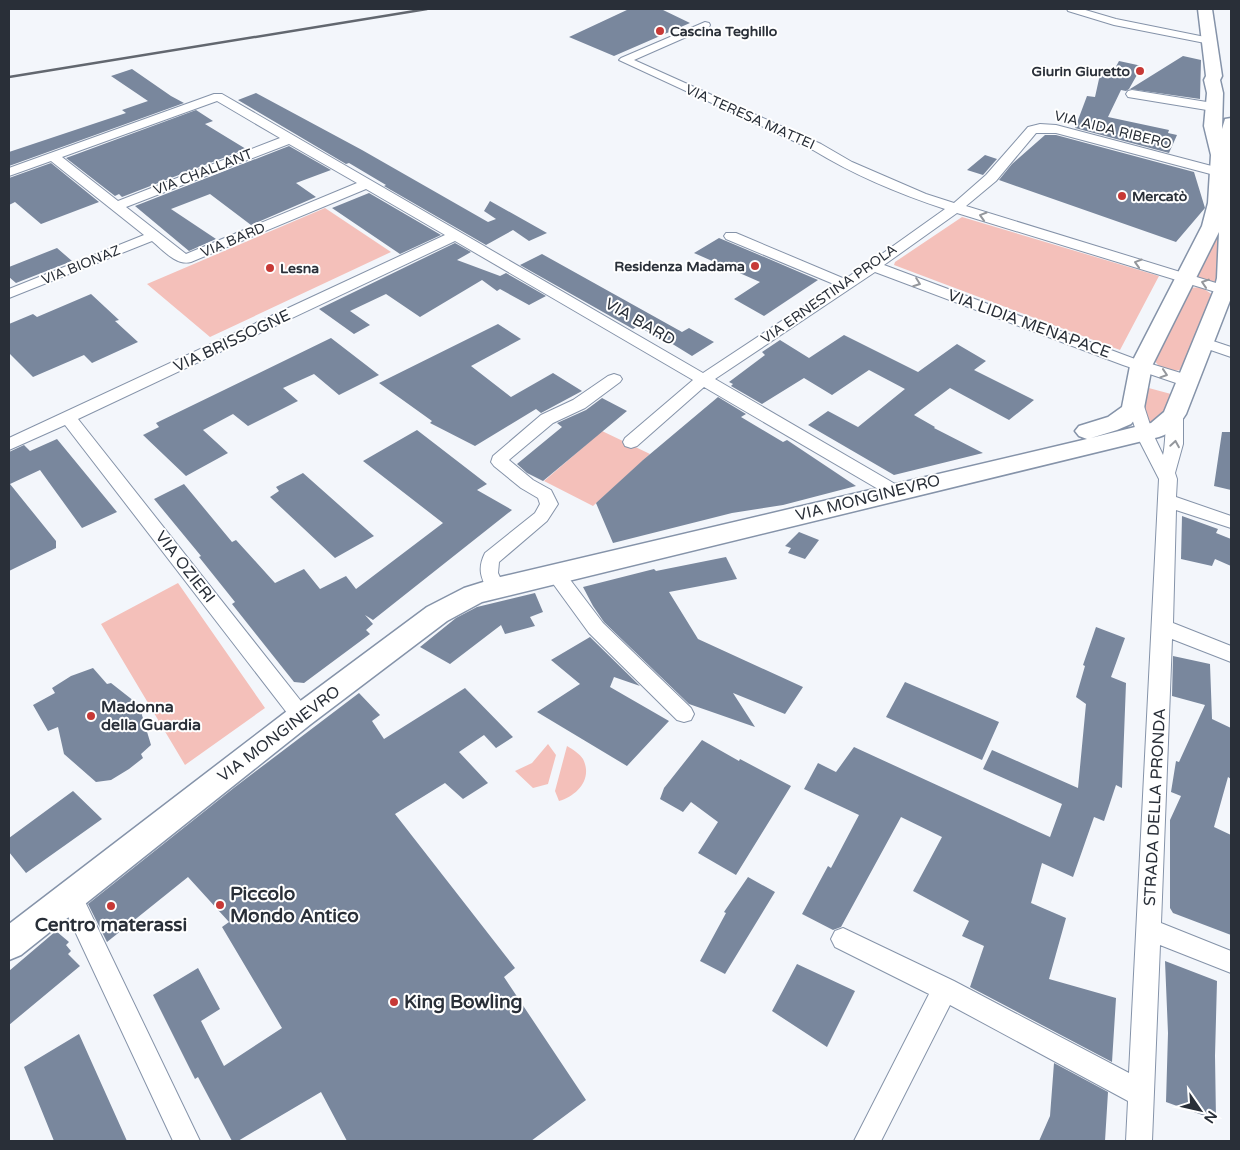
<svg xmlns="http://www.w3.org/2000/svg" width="1240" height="1150" viewBox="0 0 1240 1150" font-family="'Varela Round',sans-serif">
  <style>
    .green { fill: #f4c0ba }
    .building { fill: #79879d }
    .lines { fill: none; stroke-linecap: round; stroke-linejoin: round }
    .street-casing { stroke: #8593a9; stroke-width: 2 }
    .secondary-casing { stroke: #8593a9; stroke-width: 3 }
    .street { fill: #fff; fill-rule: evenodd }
    .secondary { fill: #fff; fill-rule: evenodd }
    .rail { stroke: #62676f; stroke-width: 2.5 }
    .oneway { stroke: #94979c }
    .poi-dot { fill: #c73936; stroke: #fff; stroke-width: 2 }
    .labels { text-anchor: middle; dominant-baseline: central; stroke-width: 4; stroke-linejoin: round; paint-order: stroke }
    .far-poi-label { font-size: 14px; font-weight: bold; fill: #292f38; stroke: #fff; text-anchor: start }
    .far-street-label { font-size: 14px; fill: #292f38; stroke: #fff }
    .street-label { font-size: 16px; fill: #292f38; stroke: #fff }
    .poi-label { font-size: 16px; font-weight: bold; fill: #292f38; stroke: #fff; text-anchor: start }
    .near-poi-label { font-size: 19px; font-weight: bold; fill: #292f38; stroke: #fff; text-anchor: start }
  </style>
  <rect width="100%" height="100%" fill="#f3f6fb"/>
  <path class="green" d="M325,208L391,252L210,337L147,284Z
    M962,217L1159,276L1120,350L894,265L895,262Z
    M1219,230L1223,265L1217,281L1214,282L1196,277Z
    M1201,287L1213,295L1185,368C1173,373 1162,372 1155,361L1189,288Z
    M1145,387L1171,394L1161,420L1157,425H1144Z
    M602,431L650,454L593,506L544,481Z
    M178,583L265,708L185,765L101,624Z
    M548,744L556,755L548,784L533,788L515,771L532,763Z
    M567,746C572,749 580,754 583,759C593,779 577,796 559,801L555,791Z"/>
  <path class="building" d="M629,9H661L690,23L614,56L569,37Z
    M1183,56L1201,60L1200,99L1130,89Z
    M1119,61L1142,66L1129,89L1126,91L1121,90L1108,117L1169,130L1168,133L1177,135L1169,153L1075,128L1087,96L1095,97L1101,70L1113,72Z
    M132,69L171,96L184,103L9,166V152L126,113L122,110L148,101L111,76Z
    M256,93L362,150L488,222L496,219L484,211L490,201L547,233L529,241L513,230L486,245L384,186L386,185L349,163L346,164L238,100Z
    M196,110L213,121L205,124L246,149L122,197L119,194L115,196L66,158Z
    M1045,135H1056L1194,172L1205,208L1176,242L999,180L1012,164Z
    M289,146L331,170L296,183L316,197L251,225L210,194L171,209L216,239L189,251L135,206Z
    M985,155L997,159L983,175L967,170Z
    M51,163L99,202L41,224L15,202L9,205V178Z
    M369,193L441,235L400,254L332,208Z
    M719,238L769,259L818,280L764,316L734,299L760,282L694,253Z
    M455,243L471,252L457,260L500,276L506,273L546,296L529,305L500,289L497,291L482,280L420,317L386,294L350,311L370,325L354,334L319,309Z
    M57,248L72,261L16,283L9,277V267Z
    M542,254L682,332L689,328L714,342L692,356L666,340L663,341L638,326L633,329L520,265Z
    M91,294L119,320L115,321L138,342L92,363L84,355L33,377L9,353V324L33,314L37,317Z
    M498,324L521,339L471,366L511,397L553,373L582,391L541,413L536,409L475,446L430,423L432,421L379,383Z
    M844,335L918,372L957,344L986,361L974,370L1034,400L1009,420L950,388L914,415L935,427L934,428L983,453L894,475L808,425L828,411L858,427L905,389L869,370L832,395L804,378L762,404L731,386L733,384L729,382L765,355L762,352L780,340L809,358Z
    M331,338L379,375L339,395L314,374L283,388L298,401L248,426L233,414L203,430L228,453L186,476L143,435L159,427L156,423Z
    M718,397L746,414L741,417L783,442L787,440L856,486L783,505L732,513L613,543L596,503L643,460Z
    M602,398L627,411L543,481L527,473L517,464L562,427L557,423L586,410Z
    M417,430L487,484L477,490L512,510L373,620L365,615L373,624L366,630L370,634L304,683L294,682L232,604L235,602L199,557L201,556L154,499L184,484L232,542L236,540L275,583L304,569L320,589L346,576L356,589L443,523L363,461Z
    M1222,432H1231V490L1214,486Z
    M57,439L117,512L82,528L40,470L10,484L56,541V548L9,571V452L24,445L30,451Z
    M303,473L374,536L335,558L270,497L279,491L276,487Z
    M1182,516L1218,529L1216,533L1231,539V566L1215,559L1212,566L1181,559Z
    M799,532L819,540L805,559L788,553L791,548L785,546Z
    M726,557L737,579L669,592L698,639L803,687L785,714L733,693L755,727L689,704L604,622L593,606L583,587L654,569L656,571Z
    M535,593L543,612L530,617L535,626L505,634L501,625L450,664L420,647L456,618L477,607Z
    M1096,627L1125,638L1111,677L1126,683L1122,788L1116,785L1104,821L1094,817L1073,877L1042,863L1031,903L1066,918L1049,979L1116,998L1112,1062L970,987L984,946L962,936L969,921L913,891L942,837L901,817L841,927L833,930L802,914L828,866L831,868L859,815L804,789L818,763L836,772L854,747L1050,837L1062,804L983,769L992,750L1078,788L1086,704L1076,697L1085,666L1083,665Z
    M590,637L640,686L614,677L610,687L669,721L627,766L537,712L580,684L551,660Z
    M1173,656L1210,664L1212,719L1231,728V779L1228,777L1214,827L1231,835V935L1173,913L1170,908V820L1181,796L1171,792L1176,761L1179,762L1205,705L1172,696Z
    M93,668L107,684L111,683L139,705L151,745L141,754L143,758L129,769L111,780L96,782L64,754L58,727L48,731L33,705L55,693L52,688L71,676Z
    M905,682L999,722L982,760L886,717Z
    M465,688L513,737L496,748L484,735L459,752L488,783L463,799L445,783L395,814L515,968L504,977L586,1100L531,1141H347L321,1092L238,1141H232L198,1077L195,1079L153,995L198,968L220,1009L201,1021L224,1066L282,1028L222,927L229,922L188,877L107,942L88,904L235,787L359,693L380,715L372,721L384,739Z
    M702,740L739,761L740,759L791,786L736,875L698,853L718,822L691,802L683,812L660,799L664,788Z
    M73,791L102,819L26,873L9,852V838Z
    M748,877L775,892L725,974L700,961L726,913L724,912Z
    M56,931L69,942L66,945L71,951L68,954L80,966L9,1025V971Z
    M1165,961L1217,981L1215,1056L1216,1120L1166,1102L1168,1033Z
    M797,964L855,991L827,1047L772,1011Z
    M79,1034L127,1141H54L24,1067Z
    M1054,1063L1108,1092L1105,1141H1039L1050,1116Z"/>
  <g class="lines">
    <g class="street-casing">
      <path id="street" d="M1067,9H1082L1116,19L1210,38L1216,41L1210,44L1114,25L1068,11Z
        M705,22L709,23L710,25L709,27L634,60L821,144L852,162L926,194L954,203L986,175L1028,127L1040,124L1056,125L1223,169L1224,172L1223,175L1218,176L1056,133H1036L996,181L966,206L1229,287L1231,290L1229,293H1219L957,213L884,265L1135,359L1194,377L1196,381L1194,385H1182L1123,365L875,272L715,379L902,488L905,492L902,496L896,498L890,496L704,387L637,446L631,448L625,446L623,442L625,438L693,380L455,241L78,419L308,710L311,716L308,722L301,724L294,722L65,425L9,450V438L445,235L366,189L191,262C176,266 163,250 152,241L9,298V289L144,235L51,161L9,176V168L214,94H222L703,373L836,285L726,239L724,236L726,233H736L845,279L864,266L866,262L872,261L945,209C899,194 854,175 813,150L619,60L621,58ZM217,101L280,138L118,201L62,157ZM289,144L357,183L186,254L126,207Z
        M1132,90L1213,103L1219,107L1213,111L1128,97L1126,94L1128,91Z
        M1204,338L1231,347V357L1199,346L1196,343L1199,340Z
        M614,374L620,376L622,379L620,382L585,408L553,423L510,459L509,460L533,480L551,490L558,504L547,521L499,562L498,573L505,588L503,593L496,595L489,593C481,578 477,569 485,553L535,513L540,504L538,498L521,488L494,466L491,462L493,456L541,415L573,400L608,376Z
        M1135,398L1141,399L1143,403L1153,434L1163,455C1166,445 1165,416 1169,410L1175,409L1181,410L1183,414V444L1175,473L1177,479L1176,497L1231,516V528L1176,510L1173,623L1231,646V662L1172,639L1161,923L1231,951V973L1160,945L1152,1141H1126L1128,1101L950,1005L881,1141H854L929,994L835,947L831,939L835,931L843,928L954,981L1129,1073L1159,479L1139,440L1127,403L1129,399Z
        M555,567L562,569L603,623L691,708L694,714L691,720L684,722L677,720L589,633L546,574L548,569Z
        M70,884L78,887L200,1141H173L58,895L62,887Z"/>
    </g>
    <g class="secondary-casing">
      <path id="secondary" d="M1198,9H1212L1222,76L1220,80L1223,93L1222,129L1225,119L1231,118V298L1186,414C1179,425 1172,433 1159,437L482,602L447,621L311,724L21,955L9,960V924L291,708L427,607L464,588L496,578L1087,439L1079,436L1075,431L1079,426L1108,417L1122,407L1130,366L1202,226L1208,203L1211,155L1204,126L1207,93L1204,80L1206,76ZM1219,232L1217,278L1214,290L1164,412L1151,423L1091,438L1117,430L1131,424L1144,408L1152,366Z"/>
    </g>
    <use href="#street" class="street"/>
    <use href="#secondary" class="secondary"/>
    <path class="rail" d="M9,77L427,9"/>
  </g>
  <defs><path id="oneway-chevron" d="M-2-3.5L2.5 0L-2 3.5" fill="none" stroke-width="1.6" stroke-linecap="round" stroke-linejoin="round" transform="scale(1.25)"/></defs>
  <g class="oneway">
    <use href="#oneway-chevron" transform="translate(983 216) rotate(-163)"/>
    <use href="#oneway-chevron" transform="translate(1138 263) rotate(-163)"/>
    <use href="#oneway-chevron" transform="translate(917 283) rotate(20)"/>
    <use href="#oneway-chevron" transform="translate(1205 283) rotate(-162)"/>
    <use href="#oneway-chevron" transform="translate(1164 374) rotate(18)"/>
    <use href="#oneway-chevron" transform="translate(1175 444) rotate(-81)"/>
  </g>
  <g class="poi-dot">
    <circle cx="660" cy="31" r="5"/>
    <circle cx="1140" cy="71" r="5"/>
    <circle cx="1122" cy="196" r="5"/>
    <circle cx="755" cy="266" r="5"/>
    <circle cx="270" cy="268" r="5"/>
    <circle cx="91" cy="716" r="5"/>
    <circle cx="220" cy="905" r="5"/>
    <circle cx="111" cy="906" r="5"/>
    <circle cx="394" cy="1002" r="5"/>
  </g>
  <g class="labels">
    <g class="far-poi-label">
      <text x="670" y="31">Cascina Teghillo</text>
      <text x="1130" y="71" text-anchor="end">Giurin Giuretto</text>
      <text x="1132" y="196">Mercatò</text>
      <text x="745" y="266" text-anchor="end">Residenza Madama</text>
      <text x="280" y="268">Lesna</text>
    </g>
    <g class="far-street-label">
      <text transform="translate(750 117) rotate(24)">VIA TERESA MATTEI</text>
      <text transform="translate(1113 130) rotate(14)">VIA AIDA RIBERO</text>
      <text transform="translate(203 172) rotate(-21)">VIA CHALLANT</text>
      <text transform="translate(233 240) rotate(-23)">VIA BARD</text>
      <text transform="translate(81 265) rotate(-22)">VIA BIONAZ</text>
      <text transform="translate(829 294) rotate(-35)">VIA ERNESTINA PROLA</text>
    </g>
    <g class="street-label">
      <text transform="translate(640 322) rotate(30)">VIA BARD</text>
      <text transform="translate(1029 324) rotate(20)">VIA LIDIA MENAPACE</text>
      <text transform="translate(232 341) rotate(-25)">VIA BRISSOGNE</text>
      <text transform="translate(868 498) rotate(-14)">VIA MONGINEVRO</text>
      <text transform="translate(185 567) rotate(52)">VIA OZIERI</text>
      <text transform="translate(279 734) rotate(-37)">VIA MONGINEVRO</text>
      <text transform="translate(1155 807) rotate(-87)">STRADA DELLA PRONDA</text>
    </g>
    <g class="poi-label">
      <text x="101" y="707">Madonna<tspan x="101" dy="18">della Guardia</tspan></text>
    </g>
    <g class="near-poi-label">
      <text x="230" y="894">Piccolo<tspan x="230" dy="22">Mondo Antico</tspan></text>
      <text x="111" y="925" text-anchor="middle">Centro materassi</text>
      <text x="404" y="1002">King Bowling</text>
    </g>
  </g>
  <rect width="1240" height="1150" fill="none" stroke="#292f38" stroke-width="20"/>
  <g transform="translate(1200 1110) rotate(124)" stroke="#ffffff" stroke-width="4" paint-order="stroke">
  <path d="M0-4L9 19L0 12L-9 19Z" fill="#292f38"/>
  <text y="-8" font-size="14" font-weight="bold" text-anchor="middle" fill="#292f38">N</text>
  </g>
</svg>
